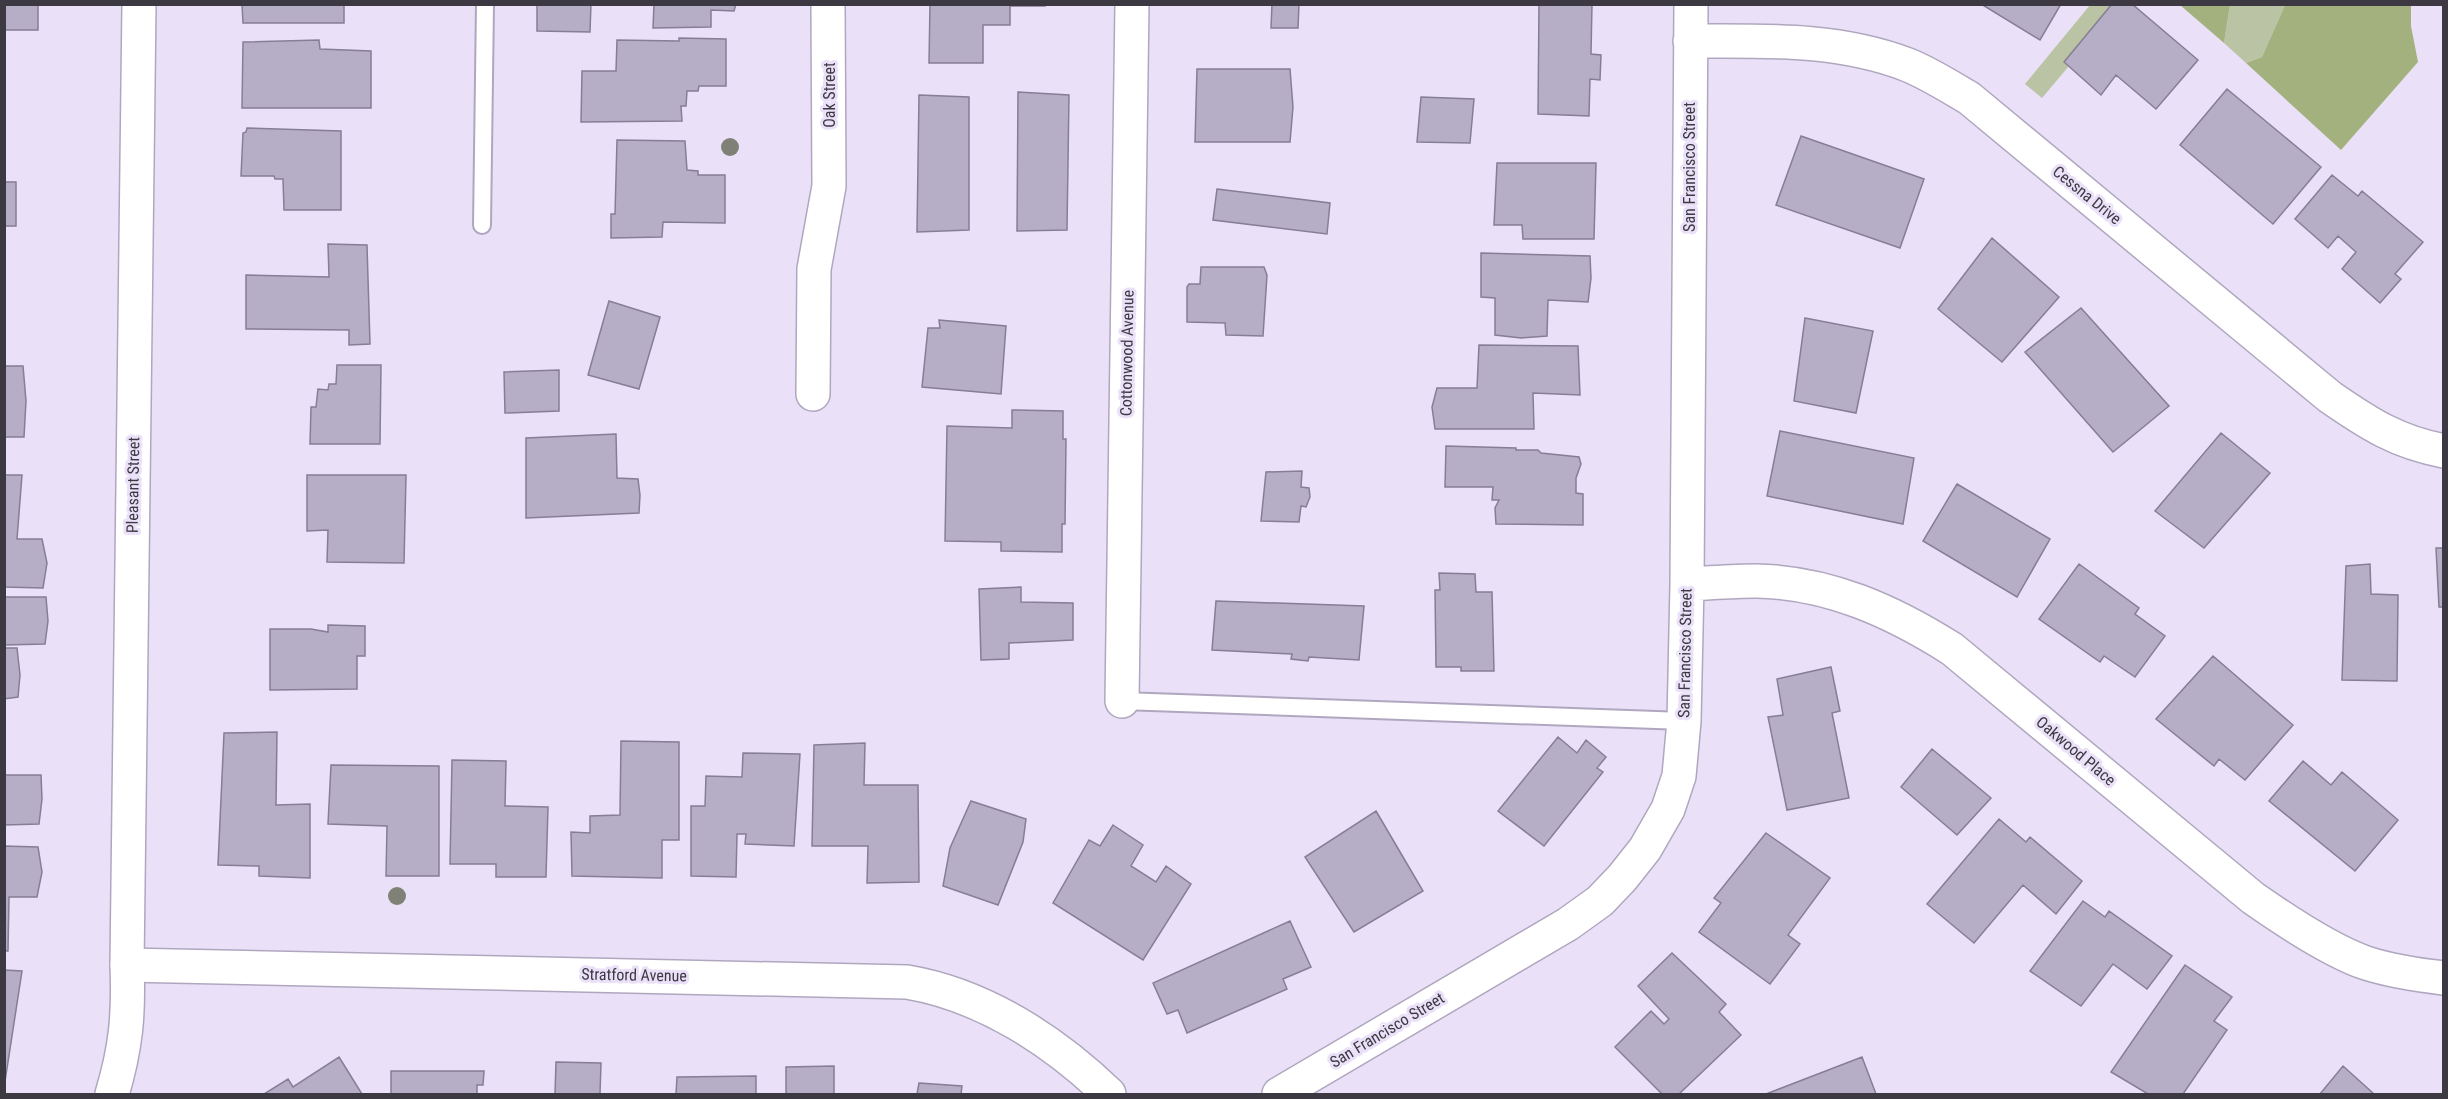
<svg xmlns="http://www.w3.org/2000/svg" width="2448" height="1099" viewBox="0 0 2448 1099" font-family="'Roboto Condensed',sans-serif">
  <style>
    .green { fill: #bbc3a5 }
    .forest { fill: #a3b17f }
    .building { fill: #b6aec6; stroke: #867e94; stroke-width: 1.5 }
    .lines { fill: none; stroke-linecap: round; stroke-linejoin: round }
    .lane-casing { stroke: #b0a7bf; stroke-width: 20 }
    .street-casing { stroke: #b0a7bf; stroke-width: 36 }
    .secondary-casing { stroke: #b0a7bf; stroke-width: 36 }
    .lane { stroke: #fff; stroke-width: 16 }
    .street { stroke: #fff; stroke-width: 33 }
    .secondary { stroke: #fff; stroke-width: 33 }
    .tree { fill: #808176 }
    .labels { text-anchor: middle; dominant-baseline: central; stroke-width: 6; stroke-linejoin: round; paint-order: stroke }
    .street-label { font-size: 16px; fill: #3c3942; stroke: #eae1f9 }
  </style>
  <rect width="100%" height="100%" fill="#eae1f9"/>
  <path class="green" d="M2090,5H2112L2065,62L2069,66L2042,98L2025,84Z
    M2230,5H2285L2262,57L2246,63L2224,43Z"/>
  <path class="forest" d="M2180,5H2230L2224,43Z
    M2285,5H2411V26L2418,62L2341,150L2246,63L2262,57Z"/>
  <path class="building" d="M4,4H38V30H4Z
    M242,4H344V23H243Z
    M537,4H591L590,32L537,31Z
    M654,4H736L734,11L711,10V27L653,28Z
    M930,4H1045V6H1010V25H983V63H929Z
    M1272,4H1299L1298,28H1271Z
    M1539,4H1592L1591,54L1601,55L1600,80L1590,79L1589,116L1538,114Z
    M1981,4H2061L2040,40Z
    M2112,4H2132L2198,60L2156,109L2116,75L2101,95L2064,62Z
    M679,38L726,39V86H699L698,91H687L686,106H681L682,121L581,122L582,71H616L617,40L679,41Z
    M319,40L320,49L371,51V108H242L243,42Z
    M1197,69H1290L1293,107L1290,142H1195Z
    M2227,89L2321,167L2273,224L2180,145Z
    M1018,92L1069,95L1067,230L1017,231Z
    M919,95L969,97V230L917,232Z
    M1421,97L1474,99L1470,143L1417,142Z
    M247,128L341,131V210H284L283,179H275L274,176H241L243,133L246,132Z
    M1801,136L1924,179L1900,248L1776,205Z
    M617,140L685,141L687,170L698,171V175H725V223L663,222L662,237L611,238V214H615Z
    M1497,163H1596L1594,239H1523L1522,225H1494Z
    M2332,175L2358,196L2362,191L2423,242L2395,274L2401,279L2380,303L2342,269L2356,252L2338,236L2328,248L2295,219Z
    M4,182H16V226H4Z
    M1217,189L1330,203L1327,234L1213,220Z
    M1992,238L2059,297L2002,362L1938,309Z
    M328,244L367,245L370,344L349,345V330L246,329V275L329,277Z
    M1481,253L1590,256L1591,278L1588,302L1548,300L1547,336L1521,338L1495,335V298L1481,297Z
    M1201,267H1264L1267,275L1263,336L1226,335L1225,323L1187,322V287L1189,284H1200Z
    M609,301L660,317L639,389L588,375Z
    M2081,308L2169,406L2113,452L2025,352Z
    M1805,318L1873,331L1856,413L1794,401Z
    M939,320L1006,326L1001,394L922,387L928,328H940Z
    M1479,345L1578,346L1580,395L1533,393L1534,429H1435L1432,407L1437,388H1477Z
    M337,365H381L380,444H310L311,407H316L318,389L328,390L329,384H336Z
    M4,366H23L26,401L24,437H4Z
    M559,370V411L505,413L504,372Z
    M1012,410L1063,411V439H1066L1065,524H1062V552L1001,551V542L945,541L947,426L1012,428Z
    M1780,431L1914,458L1903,524L1767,496Z
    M2221,433L2270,473L2204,548L2155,511Z
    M616,434L617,478L638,479L640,495L639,513L526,518V438Z
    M1446,446L1516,448V450H1538L1541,453L1579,457L1581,464L1576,478V493L1583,494V525L1496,524L1495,508L1499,500H1492L1493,487H1445Z
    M1302,471L1301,487L1309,488L1310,497L1306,507L1301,506L1299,522L1261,521L1266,472Z
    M4,475H22L17,539H42L47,563L43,588L4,587Z
    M307,475H406L404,563L327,562L328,530L307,531Z
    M1957,484L2050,539L2017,597L1923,541Z
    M2436,548H2444V607H2439Z
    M2079,564L2139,608L2135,614L2165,636L2135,677L2104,656L2100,662L2039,619Z
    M2370,564L2371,594L2398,595L2397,681L2342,680L2346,566Z
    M1439,573L1475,574L1476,592H1492L1494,671H1461V667H1436L1435,590H1440Z
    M1021,587V602L1073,603V640L1009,643V659L981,660L979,589Z
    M4,597H46L48,621L45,644L4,645Z
    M1216,601L1364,606L1359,660L1309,657L1308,661L1291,659L1292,654L1212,650Z
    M328,625L365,626V656H357V689L270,690V629H311L328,632Z
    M4,648H17L20,675L18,697L4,699Z
    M2213,656L2293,725L2245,780L2219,759L2214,766L2156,719Z
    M1831,667L1840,711L1832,713L1849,798L1787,810L1768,717L1783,715L1777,679Z
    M277,732L276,805L310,804V878L259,876V866L218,865L224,733Z
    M1558,737L1577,753L1586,740L1606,757L1597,768L1603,772L1544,846L1498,811Z
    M621,741L679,742V840H662V878L572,876L571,832L590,833V816L620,815Z
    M865,743L864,785H918L919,882L867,883L868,846H812L814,745Z
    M1932,749L1991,798L1957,835L1901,787Z
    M743,753L800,754L794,846L745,844L746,834H737L736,877L691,876V806H705L706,776L742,777Z
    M452,760L506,761L505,806L548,807L546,877H496V864H450Z
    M2303,761L2331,785L2342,772L2398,820L2355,871L2269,801Z
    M331,765L439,766V876H386L387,826L328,824Z
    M4,775H41L42,799L39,824L4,825Z
    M971,801L1026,819L1023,842L998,905L943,886L950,848Z
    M1376,811L1423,891L1354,932L1305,857Z
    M1999,819L2026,842L2030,837L2082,881L2056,914L2023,885L1974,943L1927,904Z
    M1113,825L1143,845L1131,866L1156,882L1166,866L1191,884L1143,960L1053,903L1089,840L1100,846Z
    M1766,833L1830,878L1788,935L1800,944L1770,984L1699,932L1721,903L1714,898Z
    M4,846L38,847L42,872L37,897H9L8,951H4Z
    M2083,901L2105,917L2109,911L2172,956L2147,989L2113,964L2081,1006L2030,971Z
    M1290,921L1311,967L1283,979L1287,989L1187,1033L1178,1010L1167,1014L1153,983Z
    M1672,953L1726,1004L1719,1012L1741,1035L1679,1094H1662L1615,1047L1651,1011L1664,1024L1669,1019L1638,986Z
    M2185,965L2232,997L2214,1021L2227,1030L2183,1094H2148L2111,1072Z
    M4,970L22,971L4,1088Z
    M339,1057L362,1094H264L288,1079L293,1087Z
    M1862,1057L1876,1094H1766Z
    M556,1062L601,1063L600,1094H555Z
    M834,1066V1094H786V1067Z
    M2343,1066L2374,1094H2320Z
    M391,1071H484L483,1085H477V1094H391Z
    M756,1076V1094H676L677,1077Z
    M919,1083L962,1086L961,1094H917Z"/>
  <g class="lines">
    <g class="lane-casing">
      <path id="lane" d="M482,225L485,4
        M1122,701L1684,721"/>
    </g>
    <g class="street-casing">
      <path id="street" d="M1690,41C1765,41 1838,38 1908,65C1930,74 1950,87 1969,98L2330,397C2369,424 2397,442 2444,451
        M813,394L814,269L829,186L828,4
        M1687,584C1710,583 1733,581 1756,581C1828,582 1892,611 1952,649L2253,898C2283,919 2331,951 2366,963C2391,971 2417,975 2444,978
        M1122,701L1132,4
        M127,965L907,982C984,995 1054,1041 1109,1094
        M1279,1094L1568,924L1600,901L1622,878L1645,849L1668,809L1679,776L1684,721L1687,584L1691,4"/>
    </g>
    <g class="secondary-casing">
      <path id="secondary" d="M112,1094C126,1048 129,1014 127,965L139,4"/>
    </g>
    <use href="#lane" class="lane"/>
    <use href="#street" class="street"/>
    <use href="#secondary" class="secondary"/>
  </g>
  <g class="tree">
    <circle cx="730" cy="147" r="9"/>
    <circle cx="397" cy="896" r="9"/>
  </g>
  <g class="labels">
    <g class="street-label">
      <text transform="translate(829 95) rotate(-90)">Oak Street</text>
      <text transform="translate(1689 167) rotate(-90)">San Francisco Street</text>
      <text transform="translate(2087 195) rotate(39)">Cessna Drive</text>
      <text transform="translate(1127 353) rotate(-89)">Cottonwood Avenue</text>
      <text transform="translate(133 485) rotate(-89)">Pleasant Street</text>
      <text transform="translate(1685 653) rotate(-89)">San Francisco Street</text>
      <text transform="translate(2076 751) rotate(40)">Oakwood Place</text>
      <text transform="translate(634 975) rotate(1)">Stratford Avenue</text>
      <text transform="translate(1387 1030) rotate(-31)">San Francisco Street</text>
    </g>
  </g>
  <rect width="2448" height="1099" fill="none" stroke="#3c3942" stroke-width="12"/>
</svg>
